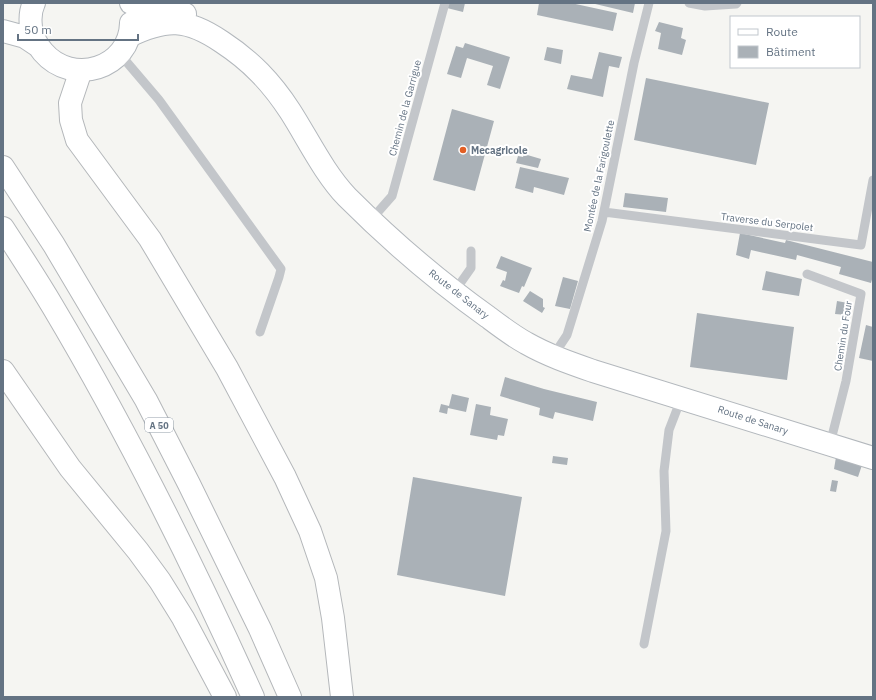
<svg xmlns="http://www.w3.org/2000/svg" width="876" height="700" viewBox="0 0 876 700" font-family="'IBM Plex Sans',sans-serif">
  <style>
    .building { fill: #aab1b7 }
    .lines { fill: none; stroke-linecap: round; stroke-linejoin: round }
    .secondary-casing { stroke: #b3b8bd; stroke-width: 24 }
    .highway-casing { stroke: #b4b7ba; stroke-width: 24 }
    .lane { stroke: #c3c6ca; stroke-width: 9 }
    .secondary { stroke: #fff; stroke-width: 22 }
    .highway { stroke: #fff; stroke-width: 22 }
    .poi-dot { fill: #e25f25; stroke: #fff; stroke-width: 1.5 }
    .labels { text-anchor: middle; dominant-baseline: central; stroke-width: 4; stroke-linejoin: round; paint-order: stroke }
    .shield { fill: #fff; stroke: #929da8; stroke-width: 1 }
    .shield-label { font-size: 9px; font-weight: bold; fill: #647383 }
    .street-label { font-size: 10px; fill: #647383; stroke: #fff }
    .poi-label { font-size: 10px; font-weight: bold; fill: #647383; stroke: #fff; text-anchor: start }
  </style>
  <rect width="100%" height="100%" fill="#f5f5f2"/>
  <path class="building" d="M448,3H465L463,12L447,8Z
    M539,3H571L617,13L613,31L537,15Z
    M591,3H635L633,13Z
    M659,22L683,28L681,38L686,40L682,55L658,49L661,33L655,31Z
    M465,43L510,57L500,89L487,85L493,66L467,58L461,78L447,74L456,46L463,48Z
    M547,47L563,50L561,64L544,60Z
    M599,52L622,57L619,68L609,66L603,97L567,89L571,75L592,79Z
    M646,78L769,103L756,165L634,140Z
    M452,109L494,121L475,191L433,180Z
    M524,154L541,159L538,168L516,163L518,156L523,157Z
    M520,167L569,178L564,195L534,187L533,193L515,188Z
    M625,193L668,198L666,212L623,207Z
    M740,233L785,243L786,240L873,262V276L871,283L839,274L841,267L797,255L796,260L751,250L749,259L736,255Z
    M501,256L532,268L524,287L522,286L519,293L500,286L503,280L505,281L507,272L496,268Z
    M766,271L802,279L799,296L762,290Z
    M563,277L578,281L570,309L555,306Z
    M530,291L543,299V307L545,308L542,313L523,301Z
    M837,301L848,303L847,315L835,314Z
    M697,313L794,327L787,380L690,367Z
    M866,325L873,327V361L859,358Z
    M505,377L544,389L597,402L593,421L555,412L553,419L539,415L540,408L500,396Z
    M452,394L469,398L466,412L448,408L447,414L439,412L441,404L449,406Z
    M476,404L491,407L490,415L508,419L504,436L498,435L497,440L470,435Z
    M553,456L568,458L567,465L552,463Z
    M836,457L862,465L858,477L834,469Z
    M413,477L522,497L505,596L397,575Z
    M832,480L838,481L836,492L830,491Z"/>
  <g class="lines">
    <g class="secondary-casing">
      <path id="secondary" d="M34,3C30,11 30,19 31,27C32,37 37,45 43,52C72,86 130,69 131,23
        M131,3L145,9L176,12L185,14
        M3,31L25,37L37,45
        M129,36C166,18 187,18 222,42C251,61 271,82 290,111C308,139 324,173 347,197C389,239 439,282 488,317C500,326 513,336 526,343C547,355 570,363 593,371L873,458"/>
    </g>
    <g class="highway-casing">
      <path id="highway" d="M81,70L70,103L71,120L77,140L150,239L227,368L285,477L310,531L326,578L333,618L342,697
        M3,167L54,245L146,400L189,484L260,629L290,697
        M3,228C20,254 37,280 53,307C128,433 193,564 253,697
        M3,371L70,468L138,551L160,581L183,618L225,697"/>
    </g>
    <path class="lane" d="M689,3L705,6L736,4L737,3
      M119,53L159,100L281,269L279,277L260,332
      M604,212L861,245L873,180
      M377,213L392,196L445,3
      M807,274L861,294L846,381L832,436
      M459,285L471,268V251
      M557,350L567,335L602,221L634,63L649,3
      M644,644L666,531L664,471L669,430L681,399"/>
    <use href="#secondary" class="secondary"/>
    <use href="#highway" class="highway"/>
  </g>
  <circle class="poi-dot" cx="463" cy="150" r="4"/>
  <g class="labels">
    <rect class="shield" x="145" y="418" width="28" height="14" rx="3"/>
    <g class="shield-label">
      <text x="159" y="425">A 50</text>
    </g>
    <g class="street-label">
      <text transform="translate(405 108) rotate(-75)">Chemin de la Garrigue</text>
      <text transform="translate(599 176) rotate(-78)">Montée de la Farigoulette</text>
      <text transform="translate(767 222) rotate(7)">Traverse du Serpolet</text>
      <text transform="translate(459 294) rotate(38)">Route de Sanary</text>
      <text transform="translate(843 336) rotate(-81)">Chemin du Four</text>
      <text transform="translate(753 420) rotate(18)">Route de Sanary</text>
    </g>
    <g class="poi-label">
      <text x="471" y="150">Mecagricole</text>
    </g>
  </g>
  <rect width="876" height="700" fill="none" stroke="#647383" stroke-width="8"/>
  <rect x="730" y="16" width="130" height="52" fill="#ffffff" stroke="#c1c7cd"/>
  <rect x="738" y="29" width="20" height="6" fill="#ffffff" stroke="#c1c7cd"/>
  <text x="766" y="36" font-size="12" fill="#647383">Route</text>
  <rect x="738" y="46" width="20" height="12" fill="#aab1b7" stroke="#c1c7cd"/>
  <text x="766" y="56" font-size="12" fill="#647383">Bâtiment</text>
  <path d="M18 34v6h120v-6" fill="none" stroke="#647383" stroke-width="2"/>
  <text x="24" y="34" font-size="12" fill="#647383" stroke="#ffffff" stroke-width="3" paint-order="stroke">50 m</text>
</svg>
